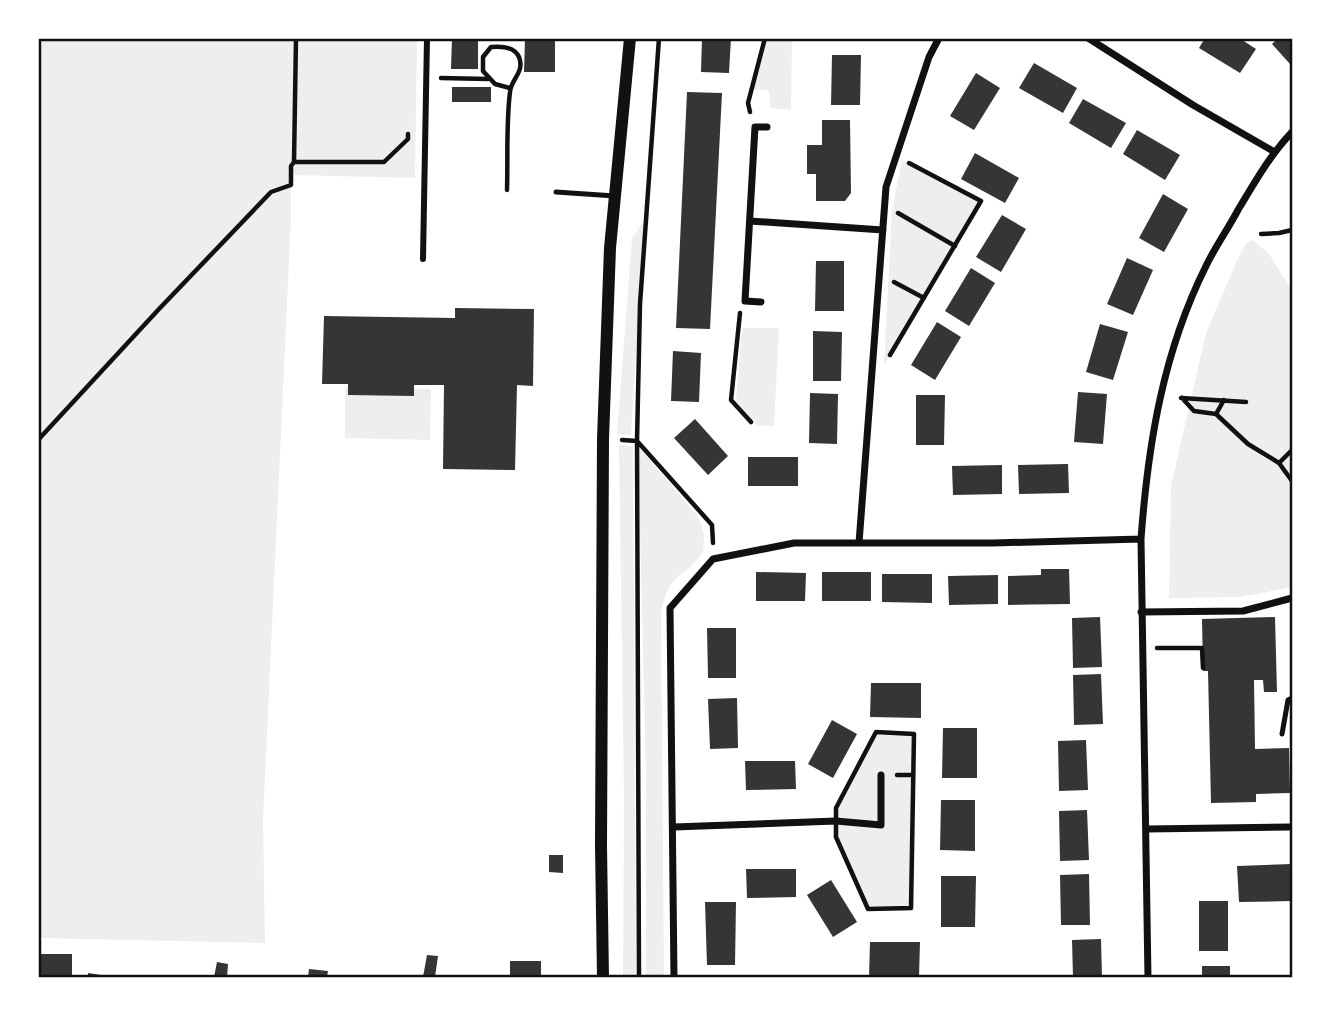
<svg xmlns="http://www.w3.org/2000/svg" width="1331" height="1016" viewBox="0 0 1331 1016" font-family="'IBM Plex Sans',sans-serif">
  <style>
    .green { fill: #eee }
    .building { fill: #353535 }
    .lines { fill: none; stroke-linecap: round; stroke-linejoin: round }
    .path { stroke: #111; stroke-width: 4.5 }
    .service { stroke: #111; stroke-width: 5 }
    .pedestrian { stroke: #111; stroke-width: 6 }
    .minor { stroke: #111; stroke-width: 7 }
    .tertiary { stroke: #111; stroke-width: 12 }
    .neatline { fill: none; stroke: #111; stroke-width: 2.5 }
  </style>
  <rect width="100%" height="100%" fill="#fff"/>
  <path class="green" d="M39,39H417L415,178L291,175V218L263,819L265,943L39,938Z
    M765,39H792L791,110L770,108L769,90H751Z
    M902,160L981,201L884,365L892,210Z
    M644,221L631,435L617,434L632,238Z
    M1253,240L1269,254L1292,291V587L1241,597L1169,598L1171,486L1206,333L1236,263L1246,243Z
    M742,328H779L774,426L757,425L736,401Z
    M345,387L431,389L430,440L345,438Z
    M619,445L633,446L636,978L623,977L624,797Z
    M638,446L696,514C704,528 706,539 702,554C682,579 668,574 661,613L664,978L646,977V774Z
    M875,730L916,732L914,911H867L833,836L834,807Z"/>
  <path class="building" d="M452,38H478V69H451Z
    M525,38H555V72H524Z
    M702,38H731L729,73L701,72Z
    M1205,38H1239L1256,49L1240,73L1199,48Z
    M1278,38H1292V62L1290,64L1272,44Z
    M832,55H861L860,105H831Z
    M1034,63L1077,88L1063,113L1019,88Z
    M976,73L1000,88L974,130L950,116Z
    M452,87H491V102H452Z
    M687,92L722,93L710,329L676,328Z
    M1083,99L1126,123L1111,148L1069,123Z
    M822,120H850L851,193L845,201H816V174H807V145H822Z
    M1137,130L1180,155L1165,180L1123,154Z
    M975,153L1019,178L1005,203L961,179Z
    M1163,194L1188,209L1164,252L1139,238Z
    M1002,215L1026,229L1001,272L976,257Z
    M1127,258L1153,270L1133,315L1107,304Z
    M816,261H844V311H815Z
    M971,268L995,283L969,326L945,311Z
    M455,308L534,309L533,386L517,385L515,470L443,469L444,385H414V396L348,395V384H322L324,316L455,318Z
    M937,322L961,337L935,380L911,365Z
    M1100,324L1128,332L1113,380L1086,372Z
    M813,331L842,332L841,381H813Z
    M673,351L701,353L699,402L671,401Z
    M1078,392L1107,394L1103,444L1074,442Z
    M810,393L838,394L837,444L809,443Z
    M916,395H945L944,445H916Z
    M695,419L728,456L708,475L674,438Z
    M748,457H798V486H748Z
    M1068,464L1069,493L1019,494L1018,465Z
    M1002,465V494L953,495L952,466Z
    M1041,569H1069L1070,604L1008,605V576L1041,575Z
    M756,572L806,573L805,601H756Z
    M822,572H871V601H822Z
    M882,574H932V603L882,602Z
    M998,575V604L949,605L948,576Z
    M1100,617L1102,667L1073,668L1072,618Z
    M1275,617L1277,692H1264L1263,680H1254L1255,749L1289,748L1290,793L1256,794V802L1211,803L1208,671H1203L1202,619Z
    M707,628H736V678H708Z
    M1101,674L1103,724L1074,725L1073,675Z
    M871,683H921V718L870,717Z
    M737,698L738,748L710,749L708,699Z
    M832,720L857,734L833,778L808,764Z
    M943,728H977V778H942Z
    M1086,740L1088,790L1059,791L1058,741Z
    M745,761H795L796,789L746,790Z
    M941,800H975V851L940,850Z
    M1087,810L1089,860L1060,861L1059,811Z
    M549,855H563V873L549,872Z
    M1292,864V901L1239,902L1237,866Z
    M746,869H796V897L747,898Z
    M1089,874L1090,925H1061L1060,875Z
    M941,876H976L975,927H941Z
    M831,880L857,922L833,937L807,895Z
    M1199,901H1228V951H1199Z
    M705,902H736L735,965H707Z
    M1101,939L1102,977H1073L1072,940Z
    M870,942H920L919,977H869Z
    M38,954H72V976H38Z
    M427,955L438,956L435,977H423Z
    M510,961H541V977H510Z
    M217,962L228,964L227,977H214Z
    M1202,966H1230V977H1202Z
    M309,969L328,971L327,977H308Z
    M88,973L108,976V977H88Z"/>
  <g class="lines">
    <path class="path" d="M296,38L294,162H384L408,139V134
      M441,78L488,79
      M750,112L748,103L765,38
      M507,190C508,157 506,124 510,92C511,79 525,72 519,57C514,46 501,46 491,47L483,57V71L495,84L510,88
      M898,213L955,246
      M1261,234L1279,233L1292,230
      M894,282L924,298
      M740,313L731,400L751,422
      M890,355L981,201L909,163
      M1181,398L1246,402
      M1182,398L1194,411L1216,414L1248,444L1279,463L1292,481
      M1216,414L1224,400
      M38,440L159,309L271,192L291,185V166L294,162
      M622,440L637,441L712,525L713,543
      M1279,463L1292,450
      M1157,648H1202L1203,668
      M876,732L914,734L911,908L868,909L836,837V808Z
      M897,775H913
      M639,978L637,441L640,304L659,38"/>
    <path class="service" d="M556,192L615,196
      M1282,734L1288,700L1292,698"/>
    <path class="pedestrian" d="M423,259L427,38"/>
    <path class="minor" d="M1088,38L1193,105L1273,151
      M750,221L883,230
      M761,302L745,301L755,127H767
      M859,543L886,187L929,57L939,38
      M1141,612L1243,611L1292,598
      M674,827L836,821L881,825V775
      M1147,829L1292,827
      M674,978L670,608L713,559L794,543H993L1141,539
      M1148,978L1141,539C1148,444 1163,352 1206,266C1215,247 1228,229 1238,210C1255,182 1270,155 1292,132"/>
    <path class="tertiary" d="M603,978L601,846L603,439L610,248L630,38"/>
  </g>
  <rect width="1331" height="1016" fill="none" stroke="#ffffff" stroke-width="80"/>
  <rect x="40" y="40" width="1251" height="936" class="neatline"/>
</svg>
